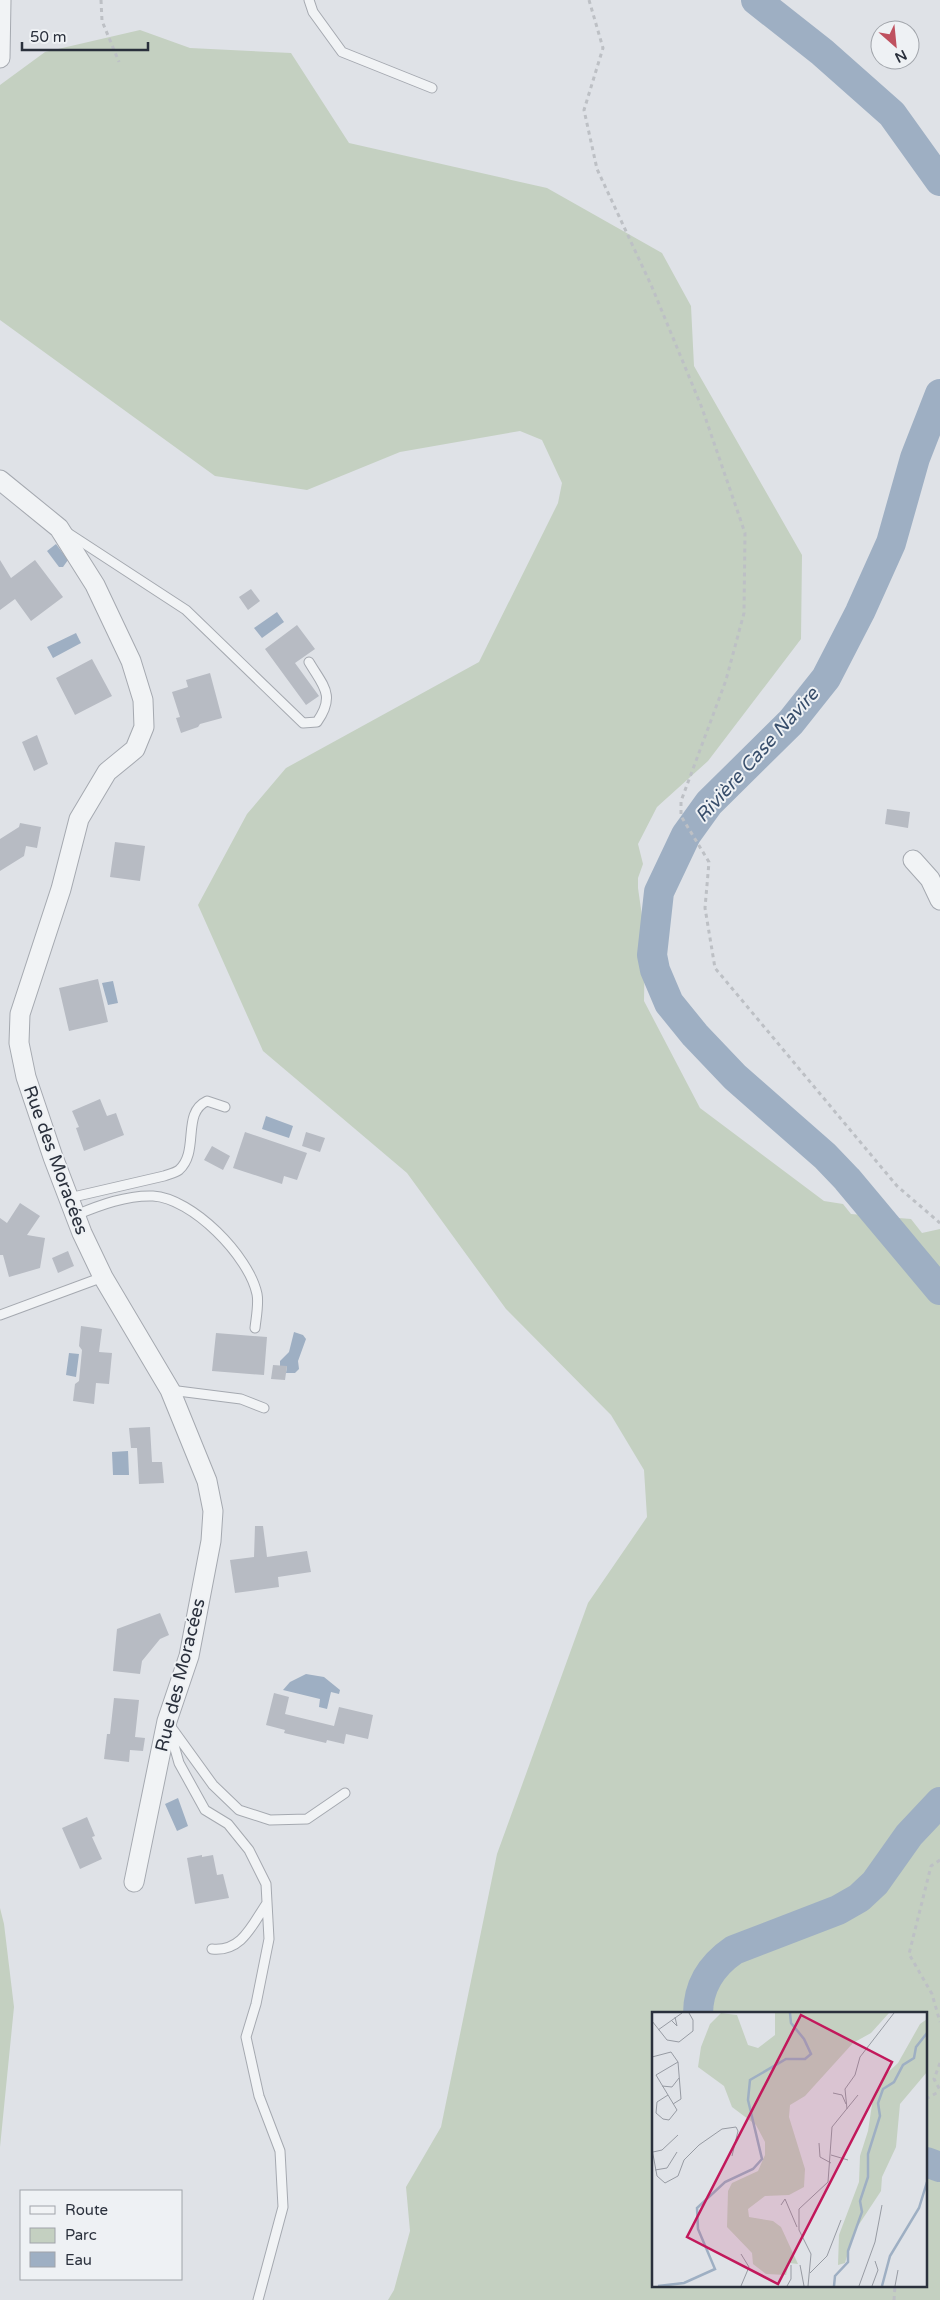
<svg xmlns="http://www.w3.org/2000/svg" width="940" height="2300" viewBox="0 0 940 2300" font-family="'Varela Round',sans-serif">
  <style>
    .green { fill: #c4d0c1; fill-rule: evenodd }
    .water { fill: #9eafc3 }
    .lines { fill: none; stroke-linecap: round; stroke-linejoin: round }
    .river { stroke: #9eafc3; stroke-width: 30 }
    .building { fill: #b7bbc3 }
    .lane-casing { stroke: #a5a9b0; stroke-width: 11 }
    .street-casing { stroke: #a5a9b0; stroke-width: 21 }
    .path { stroke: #bdc0c5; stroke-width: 3; stroke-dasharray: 4 4; stroke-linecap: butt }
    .lane { stroke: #f1f3f5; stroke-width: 9 }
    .street { stroke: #f1f3f5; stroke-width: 19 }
    .labels { text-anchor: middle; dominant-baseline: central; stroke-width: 4; stroke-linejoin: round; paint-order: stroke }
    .street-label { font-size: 18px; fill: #2a303c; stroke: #eef1f4 }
    .water-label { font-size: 19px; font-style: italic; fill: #384e6b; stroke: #eef1f4 }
    .inset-river { fill: none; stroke: #9eafc3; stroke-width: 2.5 }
    .inset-road { fill: none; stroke: #979ba3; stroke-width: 1 }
    .view { fill: #c2185b; fill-opacity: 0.15; stroke: #c2185b; stroke-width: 2.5 }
    .inset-edge { fill: none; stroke: #2a303c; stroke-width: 2.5 }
  </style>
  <rect width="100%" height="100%" fill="#dfe2e7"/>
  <path class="green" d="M140,30L190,48L291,53L349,143L547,188L662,253L691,306L694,366L802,555L801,639L708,761L657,807L638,844L643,864L638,878V888L645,937L644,1001L700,1108L824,1201L843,1204L851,1214L911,1219L922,1233L940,1229V2300H388L394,2290L410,2231L406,2187L441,2127L497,1854L588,1603L647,1517L644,1470L611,1415L506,1309L407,1173L263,1051L198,905L247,814L286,768L479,662L558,503L562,483L542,440L520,431L400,452L307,490L215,476L0,320V85L45,52ZM654,2014H926V2286H654Z
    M0,1908L4,1924L14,2007L0,2147Z"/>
  <path class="water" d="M56,544L68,560L63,567H59L47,551Z
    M277,612L284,622L262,638L254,628Z
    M76,633L81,643L53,658L47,647Z
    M113,981L118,1003L108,1005L102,983Z
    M266,1116L293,1126L289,1138L262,1129Z
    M294,1332L303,1335L306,1339L298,1361L299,1369L295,1373H286L287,1366H280V1361L289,1352Z
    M69,1353L79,1354L76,1377L66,1375Z
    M128,1451L129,1475H113L112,1452Z
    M306,1674L324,1677L340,1690L339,1694L331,1692L327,1709L319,1707L320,1699L283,1690L290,1682Z
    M178,1798L188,1826L177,1831L165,1804Z"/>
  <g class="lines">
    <path class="river" d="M756,0L822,52L892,114L940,181
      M940,394L915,458L891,543L860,612L826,678L791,722L709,803L686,835L659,892L652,955L655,970L669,1003L695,1035L735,1077L825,1156L847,1179L940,1290
      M698,2014C698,1986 712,1965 734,1950L838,1910L859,1898L875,1883L909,1835L940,1802
      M926,2162L940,2167"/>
  </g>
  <path class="building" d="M0,560L11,578L35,560L63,597L31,621L15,599L0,610Z
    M251,589L260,601L248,610L239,597Z
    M297,625L315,649L295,663L319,696L306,705L265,649Z
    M92,659L112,696L75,715L56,678Z
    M210,673L222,718L200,724L198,727L181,733L176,718L180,717L172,692L188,687L186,680Z
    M37,735L48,764L34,771L22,742Z
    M887,809L910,812L908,828L885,824Z
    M20,823L41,827L37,848L26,846L24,856L0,871V839L19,827Z
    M115,842L145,846L140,881L110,877Z
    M98,979L108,1022L69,1031L59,988Z
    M100,1099L107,1116L116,1113L124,1135L84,1151L76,1128L79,1127L72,1111Z
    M245,1132L307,1153L297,1180L284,1176L282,1184L233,1168Z
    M306,1132L325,1138L320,1152L302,1146Z
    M212,1146L230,1156L223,1170L204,1160Z
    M20,1203L40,1216L27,1235L45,1238L40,1268L9,1277L3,1255H0V1218L7,1223Z
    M68,1251L74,1266L58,1273L52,1258Z
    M81,1326L102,1329L99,1352L112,1353L109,1384L96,1383L94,1404L73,1401L75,1384L79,1381L82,1350L79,1346Z
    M216,1333L267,1337L264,1375L212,1371Z
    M273,1365L287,1366L285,1380L271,1379Z
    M150,1427L152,1462H162L164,1483L139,1484L137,1448H131L129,1428Z
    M255,1526H263L267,1557L307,1551L311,1572L278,1577L279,1587L235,1593L230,1560L254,1557Z
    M160,1613L169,1635L160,1639L142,1661L140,1674L113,1671L117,1629Z
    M274,1693L289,1697L285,1714L334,1726L339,1707L373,1715L368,1739L346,1734L344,1744L327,1740L326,1743L284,1733L285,1730L266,1725Z
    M114,1698L139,1700L135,1737L145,1738L143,1751L130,1750L129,1762L104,1759L107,1734H110Z
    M87,1817L95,1836L92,1837L102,1859L80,1869L62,1828Z
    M202,1855V1857L213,1855L217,1875L223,1874L229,1898L195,1904L187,1858Z"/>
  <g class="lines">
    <g class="lane-casing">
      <path id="lane" d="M309,0L313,12L342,52L432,88
        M68,533L186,610L303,723L317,722C336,695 323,686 309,662
        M69,1198L164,1176C169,1174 175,1173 179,1170C200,1151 181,1113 207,1101L225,1107
        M76,1215C100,1205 127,1195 153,1196C192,1198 249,1256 257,1294C259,1304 256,1318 255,1328
        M0,1315L103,1277
        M170,1390L241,1399L264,1408
        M171,1727L213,1785L239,1810L270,1820L307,1819L345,1793
        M170,1731L179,1763L205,1810L228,1824L249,1850L266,1884L269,1939L256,2004L246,2037L259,2096L280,2151L283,2207L258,2300
        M212,1949C242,1952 252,1925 267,1903"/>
    </g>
    <g class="street-casing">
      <path id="street" d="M0,58L1,0
        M0,480L59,528L95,585L131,661L143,700L144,727L135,749L107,772L79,819L61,889L20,1014L19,1043L26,1077L53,1157L82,1233L103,1277L170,1390L207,1481L213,1511L211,1541L189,1656L167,1721L134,1882
        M913,860L930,879L940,900"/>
    </g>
    <path class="path" d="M101,0L102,21L119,62
      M589,0L603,48L584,110L597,169L652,287L702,408L745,533L744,613L726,680L681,801V816L709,862L705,908L715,968L897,1186L940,1223
      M940,1860L931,1866L909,1954L932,1994L940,2022
      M940,2063L934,2079L940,2090
      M926,2099L940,2091
      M894,2300L895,2286"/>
    <use href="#lane" class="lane"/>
    <use href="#street" class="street"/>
  </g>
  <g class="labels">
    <g class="street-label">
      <text transform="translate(56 1160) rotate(70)">Rue des Moracées</text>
      <text transform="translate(180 1675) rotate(-76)">Rue des Moracées</text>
    </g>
    <g class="water-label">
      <text transform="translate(757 755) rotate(-48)">Rivière Case Navire</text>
    </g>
  </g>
  <g transform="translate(652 2012)">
    <rect width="275" height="275" fill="#dfe2e7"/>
    <path d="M69,1L85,3L96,33L106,36L123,23V1H237L219,21L201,31L153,84L138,93L137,105L153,157L152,175L137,183L113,184L96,197L97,205L121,209L129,215L146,252L137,251L134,263L114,262L101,252L100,241L75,215L76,179L80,171L106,159L113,143V130L104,113L80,95L72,74L46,55L49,35L58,12ZM275,7V60L248,92L244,135L230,165L229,179L202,220L193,251L186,253L187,223L207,170L208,144L216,119L221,86L232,64L246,51L268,12Z" fill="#c4d0c1"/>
    <path class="inset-river" d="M6,274L32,271L63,257L46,217L45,196L73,170L101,157L110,147L96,88L98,68L134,47H153L159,42L152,27L139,11L138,1M182,274L183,264L196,250V239L210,200L208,189L216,165V142L228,104L226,91L231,77L242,70L251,53L262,46L264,35L275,21M230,274L238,244L267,196L275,170"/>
    <path class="inset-road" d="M19,8L25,14L23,5M0,9L15,28L27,30L41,19V8L37,1M6,18L30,1M0,45L19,40L26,50L29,87L21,92M10,74L20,75L27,66M181,81L190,83L194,92M16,83L5,90L4,101L11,107L17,108L25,98L4,63L26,50M195,97L193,77L203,63L208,45L242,1M167,131L168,145L179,151M0,137L5,164L13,171L26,164L32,148L47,133L70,117L84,115L86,119L80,144M1,140L10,138L26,123M179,143L196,148M3,158L15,156L25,140M129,193L133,187L145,215M89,242L97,255L89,274M148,253L152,274M158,261L175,244L189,208M135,274L139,267V253M156,274L159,242L147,218V197L176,170L180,115L206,83M207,274L223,230L230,193M220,274L226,258L223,249M243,274L246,258"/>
    <path class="view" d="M149,3L240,50L126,272L35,225Z"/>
    <rect width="275" height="275" class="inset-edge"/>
  </g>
  <rect x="20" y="2190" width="162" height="90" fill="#eef1f4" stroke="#a0a4aa"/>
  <rect x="30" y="2206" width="25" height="8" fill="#f1f3f5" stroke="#a0a4aa"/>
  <text x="65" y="2215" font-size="15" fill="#2a303c">Route</text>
  <rect x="30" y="2228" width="25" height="15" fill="#c4d0c1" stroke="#a0a4aa"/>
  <text x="65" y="2240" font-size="15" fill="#2a303c">Parc</text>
  <rect x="30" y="2252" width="25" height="15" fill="#9eafc3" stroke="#a0a4aa"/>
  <text x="65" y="2265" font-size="15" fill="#2a303c">Eau</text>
  <g transform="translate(895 45) rotate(153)"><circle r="24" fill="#eef1f4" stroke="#a0a4aa"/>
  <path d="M0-4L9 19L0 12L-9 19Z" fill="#bf515f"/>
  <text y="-8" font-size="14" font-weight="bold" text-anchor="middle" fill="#2a303c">N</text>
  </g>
  <path d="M22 42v8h126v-8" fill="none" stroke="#2a303c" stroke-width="2.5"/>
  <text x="30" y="42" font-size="15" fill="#2a303c" stroke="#eef1f4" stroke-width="4" paint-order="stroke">50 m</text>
</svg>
